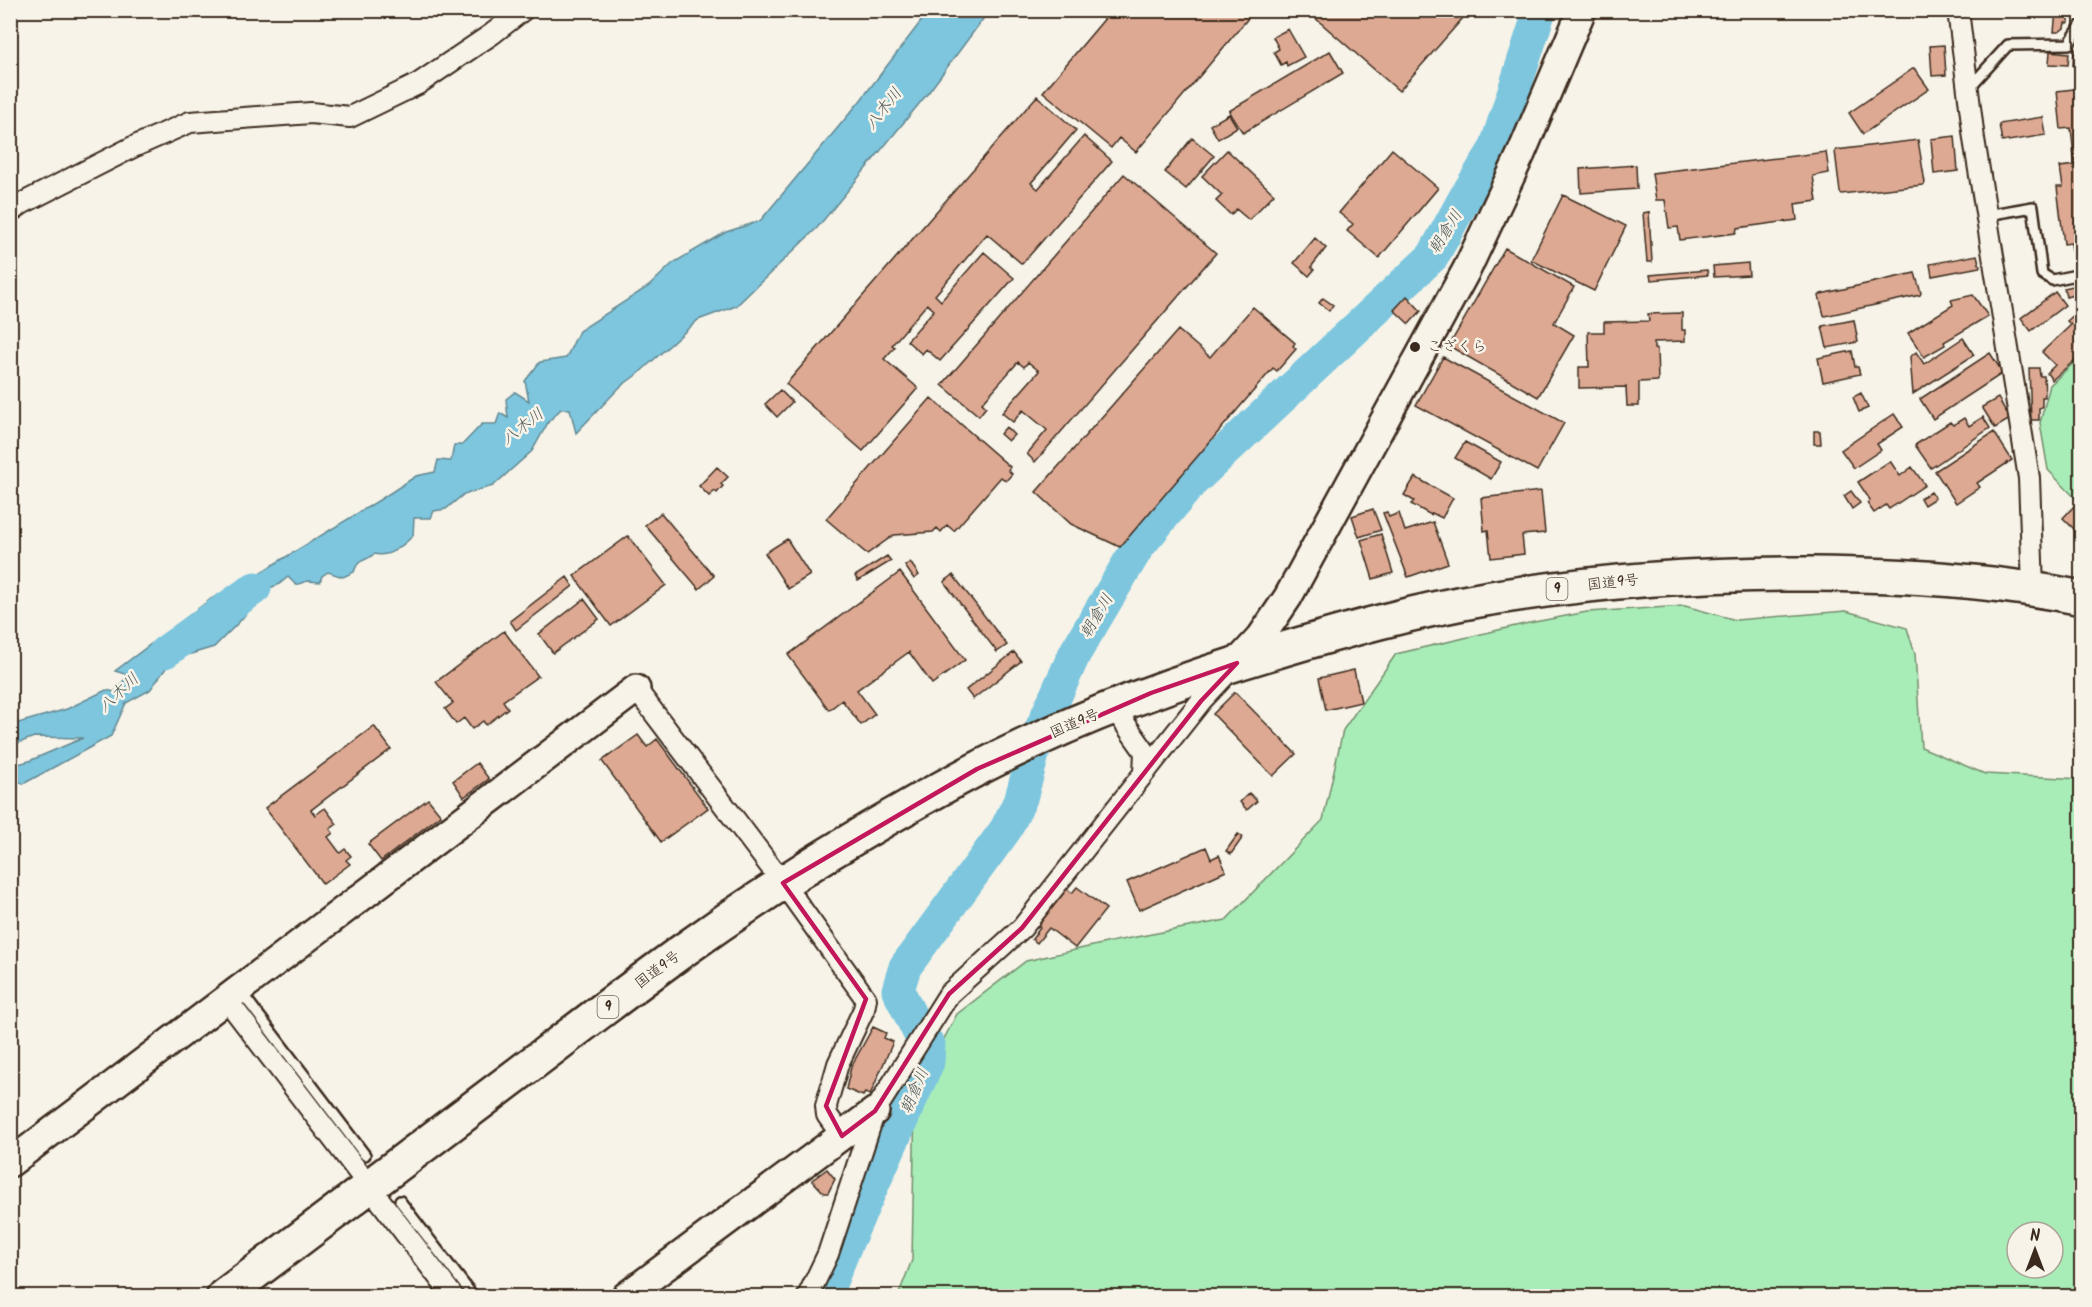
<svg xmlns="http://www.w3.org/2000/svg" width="2092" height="1307" viewBox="0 0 2092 1307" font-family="Kalam,'Klee One',sans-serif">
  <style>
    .green { fill: #a8edb8; stroke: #728c6b; stroke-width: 1.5; fill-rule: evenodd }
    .water { fill: #7dc6de; stroke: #638891; stroke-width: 1.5; fill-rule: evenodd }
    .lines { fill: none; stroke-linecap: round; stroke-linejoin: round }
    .river { stroke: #7dc6de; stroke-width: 33 }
    .building { fill: #dda992; stroke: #3b2a1e; stroke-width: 1.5 }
    .lane-casing { stroke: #3b2a1e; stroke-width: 14 }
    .street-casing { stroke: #3b2a1e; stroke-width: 24 }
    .secondary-casing { stroke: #3b2a1e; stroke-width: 32 }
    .highway-casing { stroke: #3b2a1e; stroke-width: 38 }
    .lane { stroke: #f7f3e8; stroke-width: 9 }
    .street { stroke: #f7f3e8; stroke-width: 20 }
    .secondary { stroke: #f7f3e8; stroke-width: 27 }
    .highway { stroke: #f7f3e8; stroke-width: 33 }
    .marked { fill: none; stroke: #c2185b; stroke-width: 4.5; stroke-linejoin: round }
    .poi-dot { fill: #3b2a1e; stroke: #f7f3e8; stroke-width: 2 }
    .labels { text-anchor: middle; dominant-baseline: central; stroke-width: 5; stroke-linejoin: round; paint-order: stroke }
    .shield { fill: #f7f3e8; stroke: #73665b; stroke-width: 1.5 }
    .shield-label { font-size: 14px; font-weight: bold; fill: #3b2a1e }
    .poi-label { font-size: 15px; fill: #3b2a1e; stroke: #f7f3e8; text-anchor: start }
    .street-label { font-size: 15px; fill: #3b2a1e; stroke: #f7f3e8 }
    .water-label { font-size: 16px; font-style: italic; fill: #4f5958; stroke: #f7f3e8 }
  </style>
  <rect width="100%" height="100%" fill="#f7f3e8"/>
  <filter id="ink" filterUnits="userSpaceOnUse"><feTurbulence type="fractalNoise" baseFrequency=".0167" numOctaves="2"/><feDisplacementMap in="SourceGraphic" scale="12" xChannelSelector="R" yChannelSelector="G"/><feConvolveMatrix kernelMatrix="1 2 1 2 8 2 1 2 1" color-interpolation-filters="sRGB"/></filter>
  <g filter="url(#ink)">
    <path class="green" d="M2081,356V504L2048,470L2040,423L2050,385Z
      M1685,606L1736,620L1846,611L1907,628L1915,654L1921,747L1985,774L2081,779V1296H898L912,1260L915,1094L957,1014L1026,961L1115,941L1226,920L1323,820L1343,730L1396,654L1524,624L1587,612ZM2017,1232H2053V1268H2017Z"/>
    <path class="water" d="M929,11H989L928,93L817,228L736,306L698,320L639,373L620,387L576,433L570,409H561L549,421L532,451L493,486L464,494L446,509L434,511L431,518H414L413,536C402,546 389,558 374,554C364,563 359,557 354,572L343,577L328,572L322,576L320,582L307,581L296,585L288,577L278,585L266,589L240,621L214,647L181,657L169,664L150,690L126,703L111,736L23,784L15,778L11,781V766L29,761L83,738L34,737L11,746V725L67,709L106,690L115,692L128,675L115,671L211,599L258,574L381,499L416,476L435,472L438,460L451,461L454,445H462L482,424H496L500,413L508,418L506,399L515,392L529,401L525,381L540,362L566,358L579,331L649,286L673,263L726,232L760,221L860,101ZM219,609L220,625L212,633H200L202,620L212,615Z"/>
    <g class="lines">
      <path class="river" d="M165,652L255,588
        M825,1296L845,1247L928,1062L929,1045L919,1033L898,990L905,967L1006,829L1021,798L1039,733L1075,653L1138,547L1191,483L1433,256L1464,199L1495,149L1540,10"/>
    </g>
    <path class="building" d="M1112,10H1255L1136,152L1119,138L1111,148L1043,92Z
      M1306,10H1470L1399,91Z
      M2056,11L2066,12V15H2069V23H2065L2064,28L2059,32H2054Z
      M1288,29L1304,57L1287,66L1286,62L1281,65L1274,52L1279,49L1273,37Z
      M1944,45L1946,75L1932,76L1930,46Z
      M2074,50H2082V67L2073,66Z
      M1330,51L1343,73L1243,133L1229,111Z
      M2050,51L2069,53L2068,65L2049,64Z
      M1914,68L1929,89L1863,134L1849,113Z
      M2082,88V256L2073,257L2071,243L2064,244L2057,187H2063L2060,167L2075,165L2071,128L2061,129L2057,91Z
      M1037,96L1076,130L1031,183L1038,189L1084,136L1112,161L1022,264L987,234L936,294L935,295L941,301L984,252L1014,278L940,361L926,349L922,354L907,341L934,310L927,304L892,345L895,347L884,359L918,388L863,451L786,384Z
      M1229,114L1237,127L1218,139L1210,125Z
      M2043,117L2046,135L2002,142L1999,124Z
      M1955,136L1958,171L1934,174L1931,139Z
      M1192,138L1214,156L1186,189L1165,172Z
      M1918,140L1925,183L1923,185L1841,194L1840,192L1835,151L1836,150Z
      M1392,149L1438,188L1379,258L1347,231L1353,224L1339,213Z
      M1227,150L1274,194L1249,220L1236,209L1231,215L1216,201L1222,195L1202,176Z
      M1826,152L1829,173L1813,176L1817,201L1795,204L1797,220L1737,228L1736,233L1680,240L1678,227L1669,228L1665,200H1656L1652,173Z
      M1636,165L1637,189L1581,193L1580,169Z
      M1124,174L1216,253L1035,462L1027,454L1047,430L1023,410L1013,422L1002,413L1039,371L1028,362L1024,367L1018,362L982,403L986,407L979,416L942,385Z
      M1563,195L1626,226L1594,291L1531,260Z
      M1649,212L1652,262H1647L1643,213Z
      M1315,238L1326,248L1311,267L1314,270L1309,276L1294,263Z
      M1505,248L1574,287L1554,323L1574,335L1538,397L1449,346Z
      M1977,255L1980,267L1932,276L1930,264Z
      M1748,263L1749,275L1714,277L1713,266Z
      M1707,270L1708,275L1651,280L1650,275Z
      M1915,273L1921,293L1920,295L1825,316L1824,315L1819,296L1821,294Z
      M2082,284V293L2066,297L2064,288Z
      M2055,292L2065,305L2031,331L2021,318Z
      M1973,295L1988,316L1944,342L1945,345L1924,357L1908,333L1953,305L1951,300Z
      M1407,296L1421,311L1409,324L1394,310Z
      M1323,298L1333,305L1329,311L1319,303Z
      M1253,307L1295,343L1293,346L1296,349L1277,371L1273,368L1120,547L1071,524L1036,492L1178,330L1210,357Z
      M2082,308V354L2052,380L2047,373L2055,365L2042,352L2071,325L2067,321Z
      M1682,313V330H1685V341L1654,342V349H1657L1658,381L1639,382V406H1627L1626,387L1579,388V367H1589L1588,332H1604V322L1649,321L1648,314Z
      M1854,320L1858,342L1827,348L1822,326Z
      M1963,338L1974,355L1913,394L1910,357L1916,352L1924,364Z
      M1852,351L1855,367H1858L1860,374L1823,382L1818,358Z
      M1990,353L2003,373L1933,419L1920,399Z
      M1443,357L1564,423L1537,471L1416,405Z
      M2029,368H2039L2040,376H2044L2045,397H2042V407L2039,408V420H2031Z
      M780,390L792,402L777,417L765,404Z
      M1861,393L1868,408L1859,412L1853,397Z
      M931,398L1010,467L1008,470L1012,474L1006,481L1001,477L954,531L947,525L941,532L937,528L933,532L894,535L867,554L826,519Z
      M1998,398L2010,419L1995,428L1982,407Z
      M1894,414L1903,427L1877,444L1881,450L1854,468L1841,450Z
      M1983,417L1990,428L1931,468L1915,445L1950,422L1953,425L1964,418L1969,426Z
      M1006,427L1014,435L1008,441L1000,434Z
      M1814,431H1820L1821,444H1814Z
      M1994,432L2012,460L1977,483L1980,487L1956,503L1935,471Z
      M1465,442L1501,462L1491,479L1455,458Z
      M1890,461L1900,476L1912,467L1925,485L1889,509L1886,505L1874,513L1867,503L1870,500L1858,482Z
      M717,467L728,477L721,484L723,486L717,493L715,491L709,496L699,486Z
      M1415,477L1453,498L1442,518L1432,513L1431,515L1411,504L1414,501L1404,495Z
      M1541,491L1545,533L1522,535L1524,554L1491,558L1488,530L1484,531L1481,498Z
      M1851,491L1860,503L1852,509L1844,496Z
      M1931,492L1935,498L1924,505L1920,498Z
      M2075,505L2082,511V532L2079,534L2063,518Z
      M1373,509L1381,530L1359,537L1352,516Z
      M1387,512L1389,517L1399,513L1405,531L1433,522L1448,563L1408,577L1383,513Z
      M661,513L714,576L699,589L645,525Z
      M1381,534L1393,573L1373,579L1361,540Z
      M628,536L666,585L611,626L574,576Z
      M787,539L810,575L788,589L765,553Z
      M887,556L891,561L858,581L855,576Z
      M910,562L919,575L914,579L905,566Z
      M900,572L965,660L932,684L909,652L857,690L875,714L861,725L842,700L829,710L788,655Z
      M953,575L1007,645L997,652L944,582Z
      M567,577L573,586L516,630L510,621Z
      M584,599L599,619L553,653L539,634Z
      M504,631L538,676L503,701L508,708L486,725L483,721L472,729L464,718L456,724L445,709L453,703L436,682Z
      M1014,652L1021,661L973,699L966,690Z
      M1354,670L1361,702L1326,710L1319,678Z
      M1235,692L1296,754L1273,776L1213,714Z
      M374,726L391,749L311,810L315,815L325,808L337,824L330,829L333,833L328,837L340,853L345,849L351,856L346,860L350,864L323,884L265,808Z
      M638,735L647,747L657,739L708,808L661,842L602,761Z
      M477,763L489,779L464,797L453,781Z
      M1249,793L1257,801L1247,810L1240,802Z
      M428,799L441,815L381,861L368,844Z
      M1238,834L1243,837L1231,854L1226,851Z
      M1206,847L1211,859L1219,855L1226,871L1139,910L1127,882Z
      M1077,887L1106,909L1075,948L1049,928L1037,943L1032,939L1040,928L1032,922L1048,901L1053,905L1066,888L1072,893Z
      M873,1027L886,1033L884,1038L893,1042L870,1095L865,1093L863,1096L846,1089L851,1067Z
      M827,1169L835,1179L828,1193H824L812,1180Z"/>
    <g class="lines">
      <g class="lane-casing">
        <path id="lane" d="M1969,88L2008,45L2069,44L2082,24
          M1987,215L2033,207L2042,274L2052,280L2082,274
          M241,992L365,1155
          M400,1201L473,1296"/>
      </g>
      <g class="street-casing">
        <path id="street" d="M1958,10L1974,139L2029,478L2033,588
          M10,212L23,203L133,147L190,122L311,113L350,117L418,84L492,34L523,10
          M636,689L783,883L866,999L864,1009L838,1064L826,1106L827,1115L842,1136
          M1114,708L1145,752L1144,773
          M227,1000L453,1296
          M808,1296L828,1254L875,1111L949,994L1022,928L1201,701L1231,669"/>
      </g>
      <g class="secondary-casing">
        <path id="secondary" d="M1237,663L1261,637L1288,597L1467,269L1521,154L1582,10
          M10,1163L636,689
          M626,1296L875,1111"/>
      </g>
      <g class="highway-casing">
        <path id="highway" d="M224,1296C328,1217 433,1138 538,1059C584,1024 631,988 678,954C773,886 874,823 977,769C1071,720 1173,682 1274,652C1344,631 1414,611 1485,599C1594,581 1704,573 1814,574C1904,575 1993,580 2082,598"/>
      </g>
      <use href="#lane" class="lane"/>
      <use href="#street" class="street"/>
      <use href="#secondary" class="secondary"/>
      <use href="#highway" class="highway"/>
    </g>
  </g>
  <path class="marked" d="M1237,663L1201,701L1022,928L949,994L875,1111L842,1136L826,1106L866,999L783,883L977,769L1151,693Z"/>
  <circle class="poi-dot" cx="1415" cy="347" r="6"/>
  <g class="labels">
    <g class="shield">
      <rect x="1546.5" y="578" width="21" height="22" rx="4.5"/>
      <rect x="597.5" y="996" width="21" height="22" rx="4.5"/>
    </g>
    <g class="shield-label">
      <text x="1557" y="589">9</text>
      <text x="608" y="1007">9</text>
    </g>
    <g class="poi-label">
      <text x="1427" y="347">こざくら</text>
    </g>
    <g class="street-label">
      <text transform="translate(1613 583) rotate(-6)">国道9号</text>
      <text transform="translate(1075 724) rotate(-23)">国道9号</text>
      <text transform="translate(658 970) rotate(-37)">国道9号</text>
    </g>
    <g class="water-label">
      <text transform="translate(884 109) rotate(-52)">八木川</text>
      <text transform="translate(1446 232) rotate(-58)">朝倉川</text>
      <text transform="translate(523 427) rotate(-38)">八木川</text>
      <text transform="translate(1097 616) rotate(-59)">朝倉川</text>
      <text transform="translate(119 693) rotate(-43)">八木川</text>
      <text transform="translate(915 1091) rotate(-67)">朝倉川</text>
    </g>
  </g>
  <rect width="2092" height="1307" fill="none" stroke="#f7f3e8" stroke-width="36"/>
  <rect x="18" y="18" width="2056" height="1271" fill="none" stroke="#3b2a1e" stroke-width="2" filter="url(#ink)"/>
  <g transform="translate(2035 1250)"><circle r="28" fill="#f7f3e8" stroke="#aca397" stroke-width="1.5"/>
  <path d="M0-4.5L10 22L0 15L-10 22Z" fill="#3b2a1e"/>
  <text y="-9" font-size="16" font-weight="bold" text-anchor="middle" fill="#3b2a1e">N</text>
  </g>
</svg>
